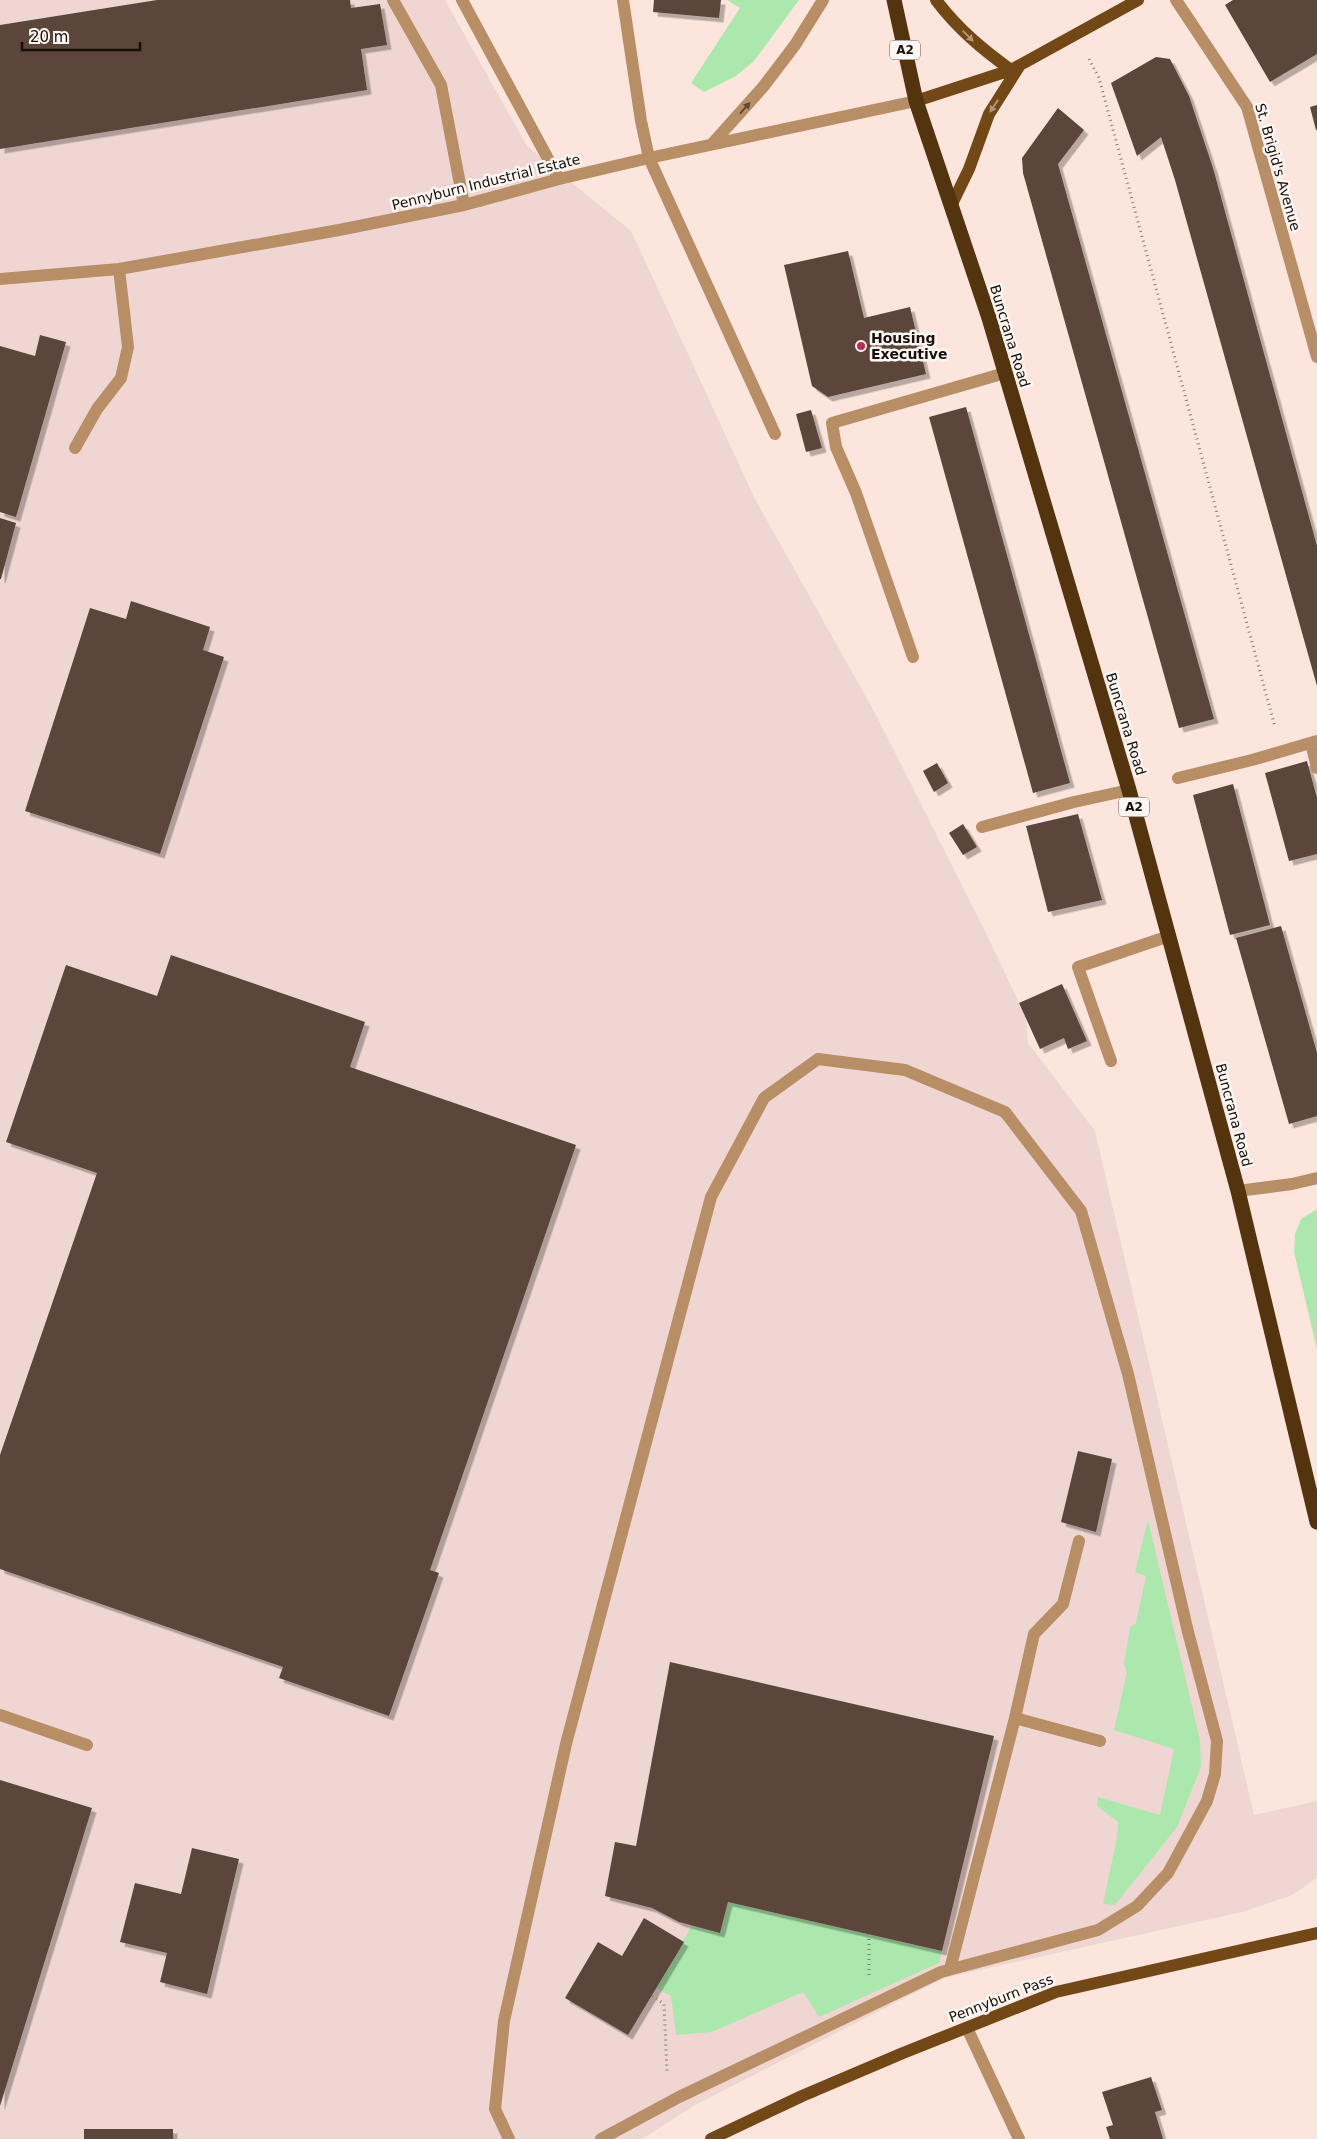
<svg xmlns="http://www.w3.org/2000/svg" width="1317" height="2139" viewBox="0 0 1317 2139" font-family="'DejaVu Sans',sans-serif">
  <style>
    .industrial { fill: #f0d6d2 }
    .green { fill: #ace8ad }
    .building { fill: #5b443b; filter: url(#shadow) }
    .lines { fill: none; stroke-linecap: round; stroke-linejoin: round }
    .path { stroke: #8a7a74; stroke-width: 3; stroke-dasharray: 1 4; stroke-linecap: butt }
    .minor { stroke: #b78e65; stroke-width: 12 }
    .major { stroke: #724816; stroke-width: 12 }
    .highway { stroke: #53340f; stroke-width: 15 }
    .oneway { fill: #b1977a }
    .oneway2 { fill: #604833 }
    .poi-dot { fill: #bc2d57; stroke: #fdf7f4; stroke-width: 2 }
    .labels { text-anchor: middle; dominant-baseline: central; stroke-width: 5; stroke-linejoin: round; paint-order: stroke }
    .shield { fill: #fdf7f4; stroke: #5d5551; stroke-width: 1 }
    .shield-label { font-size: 12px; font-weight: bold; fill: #180f0b }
    .street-label { font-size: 14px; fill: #180f0b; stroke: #fdf7f4 }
    .poi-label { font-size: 14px; font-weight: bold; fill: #180f0b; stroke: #fdf7f4; text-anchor: start }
  </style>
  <defs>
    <filter id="shadow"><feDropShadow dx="4.5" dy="4.5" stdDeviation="0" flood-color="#0004"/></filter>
  </defs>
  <rect width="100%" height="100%" fill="#fce5dd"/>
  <path class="industrial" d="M0,0H445L527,146L631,231L755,499L875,713L985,931L1026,1017L1028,1043L1095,1131L1254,1815L1317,1801V1878L1292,1895L1242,1912L944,1978L695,2105L642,2139H0Z"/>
  <path class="green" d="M727,0H799L754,61L736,76L704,92L691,83L740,8Z
    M1317,1209V1350L1294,1252L1295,1234L1301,1219Z
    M1148,1520L1200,1740L1201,1767L1177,1827L1115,1905L1103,1904L1117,1837L1118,1822L1097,1806L1098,1797L1160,1815L1174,1749L1114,1730L1127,1672L1124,1664L1130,1627L1136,1623L1146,1576L1135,1572Z
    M728,1902L942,1951L939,1963L819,2017L803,1992L712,2032L676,2035L671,1996L656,1988L692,1925L720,1933Z"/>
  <path class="building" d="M157,0H350L351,8L380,4L387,45L361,49L367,90L0,149V25Z
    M654,0H721L719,18L653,12Z
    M1233,0H1317V54L1270,82L1225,5Z
    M1156,57L1170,59L1189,96L1213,168L1317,546V686L1175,180L1161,137L1137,156L1111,83Z
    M1317,105V130H1316L1310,107Z
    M1058,108L1084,130L1058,164L1214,719L1179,728L1023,173L1022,158Z
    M848,251L864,318L910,307L926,374L828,397L812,386L784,265Z
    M40,335L66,342L16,517L0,512V346L35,356Z
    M966,407L1070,783L1033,793L929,417Z
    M811,410L822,448L806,452L796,414Z
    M0,518L16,523L1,579H0Z
    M131,601L210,627L203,650L224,657L160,854L25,811L90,608L126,619Z
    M1307,761L1317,798V854L1289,861L1265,773Z
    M937,763L948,783L934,792L923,771Z
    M1233,784L1270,925L1230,935L1193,795Z
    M1078,814L1102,900L1048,912L1026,826Z
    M963,824L977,847L963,855L949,833Z
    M1281,926L1317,1053V1116L1289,1124L1236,938Z
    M171,955L365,1022L350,1067L576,1145L430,1570L439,1573L389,1716L279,1678L283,1667L0,1569V1455L97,1173L6,1142L66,965L157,996Z
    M1062,984L1087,1041L1068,1049L1064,1038L1040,1049L1019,1003Z
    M1078,1451L1112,1459L1096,1532L1061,1522Z
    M670,1662L994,1736L942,1951L728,1902L720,1933L679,1922L652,1908L605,1896L615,1842L636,1846Z
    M0,1780L92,1808L0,2106Z
    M192,1848L239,1859L207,1994L160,1982L167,1953L120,1942L135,1883L181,1894Z
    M644,1918L684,1942L628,2035L565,1998L598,1942L622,1956Z
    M1151,2077L1162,2110L1155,2112L1163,2139H1110L1106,2127L1113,2125L1102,2092Z
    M84,2129H173V2139H84Z"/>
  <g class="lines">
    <path class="path" d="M1089,59L1099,78L1275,727
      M869,1934V1977
      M652,1996L664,2004L667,2072"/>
    <path class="minor" d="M393,0L441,85L464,205
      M462,0L559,179
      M623,0L641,121L649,158L775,434
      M1176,0L1247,107L1317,357
      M712,144L763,87L795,45L823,0
      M0,279L119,269L339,230L464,205L559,179L649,158L916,101
      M75,448L97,409L121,378L128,347L119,269
      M913,657L856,493L836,447L832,423L1005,373
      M1311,743L1317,768
      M1178,778L1252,760L1317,741
      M982,827L1074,802L1129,790
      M1111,1061L1078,967L1169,936
      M1238,1191L1292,1184L1317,1178
      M0,1715L87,1745
      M1015,1718L1034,1634L1063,1604L1079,1541
      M950,1969L1015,1718L1100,1741
      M967,2028L1019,2139
      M509,2139L495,2109L504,2021L566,1744L711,1197L764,1098L818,1059L905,1070L1005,1112L1081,1211L1128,1374L1188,1632L1217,1741L1215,1774L1207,1801L1168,1873L1137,1906L1098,1930L941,1972L679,2097L601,2139"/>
    <path class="major" d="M936,0C958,29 982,49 1011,70
      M916,101L1011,70L1138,0
      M951,206L969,169L989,114L1020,65
      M711,2139L802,2096L903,2053L1056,1992L1317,1933"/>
    <path class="highway" d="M894,0L916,101L989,318L1129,790L1238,1191L1317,1522"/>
  </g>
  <defs><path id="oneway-solid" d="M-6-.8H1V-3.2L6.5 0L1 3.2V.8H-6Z" transform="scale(1.25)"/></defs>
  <g class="oneway">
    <use href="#oneway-solid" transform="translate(968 36) rotate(45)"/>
    <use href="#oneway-solid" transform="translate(994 106) rotate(123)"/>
  </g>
  <use class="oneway2" href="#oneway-solid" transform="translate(745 108) rotate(-48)"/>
  <circle class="poi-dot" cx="861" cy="346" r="5"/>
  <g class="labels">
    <g class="shield">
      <rect x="890" y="40.5" width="30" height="19" rx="4"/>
      <rect x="1119" y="797.5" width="30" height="19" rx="4"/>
    </g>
    <g class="shield-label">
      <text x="905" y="50">A2</text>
      <text x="1134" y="807">A2</text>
    </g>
    <g class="street-label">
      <text transform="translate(1278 167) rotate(74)">St. Brigid's Avenue</text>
      <text transform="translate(486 182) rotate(-14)">Pennyburn Industrial Estate</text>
      <text transform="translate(1010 336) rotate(73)">Buncrana Road</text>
      <text transform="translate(1126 724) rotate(73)">Buncrana Road</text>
      <text transform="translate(1234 1115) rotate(75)">Buncrana Road</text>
      <text transform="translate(1001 1998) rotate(-21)">Pennyburn Pass</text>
    </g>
    <g class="poi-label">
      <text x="871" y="338">Housing<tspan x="871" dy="16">Executive</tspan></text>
    </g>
  </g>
  <path d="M22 42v8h118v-8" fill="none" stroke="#180f0b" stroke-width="2.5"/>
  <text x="30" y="42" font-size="15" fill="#180f0b" stroke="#fdf7f4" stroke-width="4" paint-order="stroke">20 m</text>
</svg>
